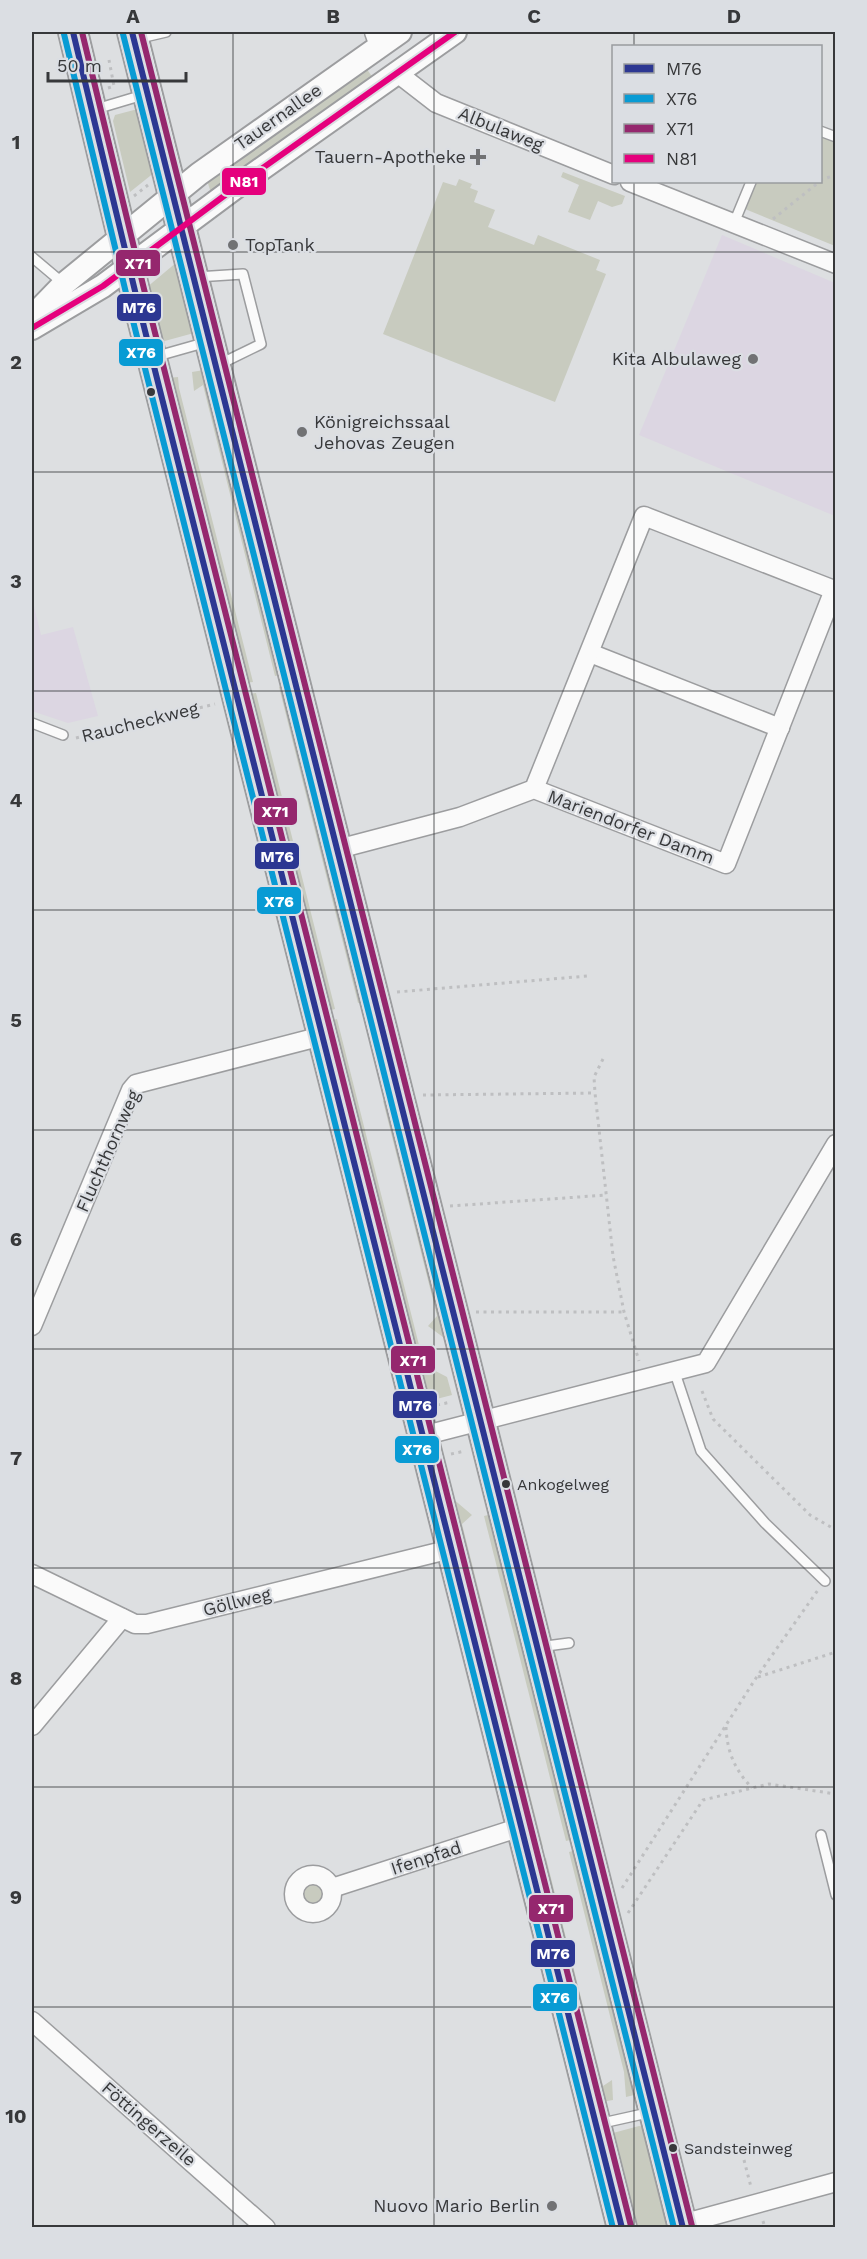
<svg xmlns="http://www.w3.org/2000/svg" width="867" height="2259" viewBox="0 0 867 2259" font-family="'Work Sans',sans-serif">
  <rect width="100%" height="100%" fill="#dddfe1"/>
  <g fill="#dcd6e2">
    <polygon points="722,235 835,283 835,516 639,435"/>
    <polygon points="32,598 41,635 73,627 98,716 68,723 32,711"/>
  </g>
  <g fill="#c8cbbf">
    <polygon points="364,65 373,78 211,193 206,177"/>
    <polygon points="134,110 138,110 155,172 130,192 113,121 115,115"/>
    <polygon points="821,136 835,142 835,246 745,209 756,182 820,182"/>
    <polygon points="563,172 625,196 622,204 612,207 598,201 590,220 568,212 579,185 561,177"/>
    <polygon points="459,179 472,184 470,188 478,191 474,202 495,210 488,227 534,245 538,235 600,260 596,270 606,274 555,402 383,334 443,182 456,186"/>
    <polygon points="177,262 194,333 161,342 146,288"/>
    <polygon points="204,370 281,675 275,676 203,385 194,391 192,372"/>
    <polygon points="178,377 179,388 253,682 245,683 168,378"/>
    <polygon points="284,685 364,1002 358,1003 279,687"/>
    <polygon points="256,693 335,1009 327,1011 248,694"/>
    <polygon points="337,1019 424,1365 447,1377 452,1395 425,1402 330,1021"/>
    <polygon points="388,1100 447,1340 428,1326 437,1316 383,1101"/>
    <polygon points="452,1498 472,1515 462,1524 543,1847 537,1848"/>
    <polygon points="492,1514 574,1839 566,1841 484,1516"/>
    <polygon points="576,1850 638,2094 626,2097 624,2072 569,1852"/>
    <polygon points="546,1858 603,2086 612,2080 613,2100 601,2102 540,1859"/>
    <circle cx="313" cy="1895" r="11"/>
    <polygon points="639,2126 645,2127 672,2227 633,2227 613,2133"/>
  </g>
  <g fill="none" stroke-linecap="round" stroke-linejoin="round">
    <defs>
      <g id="service">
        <polyline points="136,39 166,32"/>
        <polyline points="96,109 143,95"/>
        <polyline points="820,131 836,137"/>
        <polyline points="734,223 751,182"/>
        <polyline points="32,257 64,284"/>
        <polyline points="197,277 243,274 261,344 218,365"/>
        <polyline points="154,357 207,342"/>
        <polyline points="32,723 63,735"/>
        <polyline points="675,1373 701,1451 765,1523 825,1581"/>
        <polyline points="539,1647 569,1643"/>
        <polyline points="821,1835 836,1895"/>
        <polyline points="598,2124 652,2112"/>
      </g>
      <g id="minor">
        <polyline points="374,32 379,46"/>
        <polyline points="396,72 436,103 614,175"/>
        <polyline points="630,182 836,264"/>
        <polyline points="590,653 780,728"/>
        <polyline points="338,849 460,817 534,789 726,864 834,590 644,516 534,789"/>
        <polyline points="32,1326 131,1090 136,1084 322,1036"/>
        <polyline points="422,1436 706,1363 836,1144"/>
        <polyline points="32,1574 135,1624 147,1624 451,1549"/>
        <polyline points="32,1726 122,1618"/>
        <circle cx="313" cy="1894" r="19"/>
        <polyline points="332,1888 521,1827"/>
        <polyline points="32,2021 266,2228"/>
        <polyline points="682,2224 836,2182"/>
      </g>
      <g id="tertiary">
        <polyline points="32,317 64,284 199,174 400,32"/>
        <polyline points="32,328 103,286 240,184 455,32"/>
      </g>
      <g id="primary">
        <polyline points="73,32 135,291 622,2228"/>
        <polyline points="132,32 683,2228"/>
      </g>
    </defs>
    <use href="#service" stroke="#9c9d9f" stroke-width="12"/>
    <use href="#minor" stroke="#9c9d9f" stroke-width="21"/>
    <use href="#tertiary" stroke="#9c9d9f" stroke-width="26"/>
    <use href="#primary" stroke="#9c9d9f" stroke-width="32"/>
    <g stroke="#bebfc1" stroke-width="3" stroke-dasharray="3 4.5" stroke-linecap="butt">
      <polyline points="108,88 114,86 109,60"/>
      <polyline points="820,180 836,175"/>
      <polyline points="134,196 148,185"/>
      <polyline points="773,219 819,182"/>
      <polyline points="76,738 215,704"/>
      <polyline points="397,992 588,976"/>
      <polyline points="603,1059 594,1077 595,1093 613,1256 624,1312 639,1361"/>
      <polyline points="423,1095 595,1093"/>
      <polyline points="450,1206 607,1195"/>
      <polyline points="476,1312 624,1312"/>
      <polyline points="702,1391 713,1419 810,1515 836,1530"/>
      <polyline points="437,1405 451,1402"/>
      <polyline points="451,1454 465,1451"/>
      <polyline points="758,1677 836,1652"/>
      <path d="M726,1727C727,1752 735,1770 752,1788"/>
      <polyline points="622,1888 756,1678 818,1590"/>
      <polyline points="628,1913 703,1800 769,1784 836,1794"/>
      <polyline points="744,2160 751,2187"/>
      <polyline points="763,2221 765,2228"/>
    </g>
    <use href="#service" stroke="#fafafa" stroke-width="9"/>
    <use href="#minor" stroke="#fafafa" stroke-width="18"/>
    <use href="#tertiary" stroke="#fafafa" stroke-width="22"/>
    <use href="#primary" stroke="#fafafa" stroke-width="28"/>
    <defs>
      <g id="bus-1">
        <polyline points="73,32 135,291 622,2228"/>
        <polyline points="132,32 683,2228"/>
      </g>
      <g id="bus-2">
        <polyline points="64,34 126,293 613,2228"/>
        <polyline points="123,34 674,2228"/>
      </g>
      <g id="bus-3">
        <polyline points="82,32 144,289 631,2226"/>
        <polyline points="141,32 692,2226"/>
      </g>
      <polyline id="bus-4" points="32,328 103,286 240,184 455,32"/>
    </defs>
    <use href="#bus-1" stroke="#dbdee3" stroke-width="10"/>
    <use href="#bus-2" stroke="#dbdee3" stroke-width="10"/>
    <use href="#bus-3" stroke="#dbdee3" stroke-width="10"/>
    <use href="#bus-4" stroke="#dbdee3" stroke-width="10"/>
    <use href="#bus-1" stroke="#2c3792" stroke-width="6"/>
    <use href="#bus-2" stroke="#089bd4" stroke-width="6"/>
    <use href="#bus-3" stroke="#95276e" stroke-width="6"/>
    <use href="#bus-4" stroke="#e5007d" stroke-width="6"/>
  </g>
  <path fill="none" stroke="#37383a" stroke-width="1.5" stroke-opacity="0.55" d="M233,32V2228M434,32V2228M634,32V46M634,182V2228M32,252H836M32,472H836M32,691H836M32,910H836M32,1130H836M32,1349H836M32,1568H836M32,1787H836M32,2007H836"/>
  <g fill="#717274" stroke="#dbdee3" stroke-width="2">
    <path d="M475 148h6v6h6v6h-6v6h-6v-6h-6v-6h6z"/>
    <circle cx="233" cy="245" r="6"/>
    <circle cx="753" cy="359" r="6"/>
    <circle cx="302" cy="432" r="6"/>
    <circle cx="552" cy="2206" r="6"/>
  </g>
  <g fill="#37383a" stroke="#dbdee3" stroke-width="2">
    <circle cx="151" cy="392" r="5"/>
    <circle cx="506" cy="1484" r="5"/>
    <circle cx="673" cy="2148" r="5"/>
  </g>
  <g text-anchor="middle" stroke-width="4.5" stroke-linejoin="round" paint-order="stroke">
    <g font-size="16" fill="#37383a" stroke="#dbdee3" text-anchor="start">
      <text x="517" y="1490">Ankogelweg</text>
      <text x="684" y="2154">Sandsteinweg</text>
    </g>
    <g font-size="18" fill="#37383a" stroke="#dbdee3">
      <text transform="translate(278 117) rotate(-35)" y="6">Tauernallee</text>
      <text transform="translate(501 129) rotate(22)" y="6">Albulaweg</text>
      <text transform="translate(140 722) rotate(-14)" y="6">Raucheckweg</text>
      <text transform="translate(631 827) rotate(21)" y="6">Mariendorfer Damm</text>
      <text transform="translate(108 1151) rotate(-66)" y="6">Fluchthornweg</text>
      <text transform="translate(237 1602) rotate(-14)" y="6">Göllweg</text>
      <text transform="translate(426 1858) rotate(-18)" y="6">Ifenpfad</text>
      <text transform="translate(149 2124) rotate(41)" y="6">Föttingerzeile</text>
    </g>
    <g font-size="18" fill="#37383a" stroke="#dbdee3" text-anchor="end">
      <text x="466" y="163">Tauern-Apotheke</text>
      <text x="245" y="251" text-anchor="start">TopTank</text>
      <text x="741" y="365">Kita Albulaweg</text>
      <text x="314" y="428" text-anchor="start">Königreichssaal<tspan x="314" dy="21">Jehovas Zeugen</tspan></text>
      <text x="540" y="2212">Nuovo Mario Berlin</text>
    </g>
  </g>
  <g stroke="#dbdee3" stroke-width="2">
    <rect x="221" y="167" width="46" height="29" rx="6" fill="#e5007d"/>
    <rect x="115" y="249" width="46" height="28" rx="6" fill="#95276e"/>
    <rect x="116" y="293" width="46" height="29" rx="6" fill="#2c3792"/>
    <rect x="118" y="338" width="46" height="29" rx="6" fill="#089bd4"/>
    <rect x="253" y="797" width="45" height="29" rx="6" fill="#95276e"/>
    <rect x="254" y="842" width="46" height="28" rx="6" fill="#2c3792"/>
    <rect x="256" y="886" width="46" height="29" rx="6" fill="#089bd4"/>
    <rect x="390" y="1345" width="46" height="29" rx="6" fill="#95276e"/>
    <rect x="392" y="1390" width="46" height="29" rx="6" fill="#2c3792"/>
    <rect x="394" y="1435" width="46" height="29" rx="6" fill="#089bd4"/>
    <rect x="528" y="1894" width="46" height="29" rx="6" fill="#95276e"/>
    <rect x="530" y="1939" width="46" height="29" rx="6" fill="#2c3792"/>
    <rect x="532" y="1983" width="46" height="29" rx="6" fill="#089bd4"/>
  </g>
  <g font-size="16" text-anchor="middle" font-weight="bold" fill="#fff">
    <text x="244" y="187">N81</text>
    <text x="138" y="269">X71</text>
    <text x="139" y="313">M76</text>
    <text x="141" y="358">X76</text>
    <text x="275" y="817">X71</text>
    <text x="277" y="862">M76</text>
    <text x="279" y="907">X76</text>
    <text x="413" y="1366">X71</text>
    <text x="415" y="1411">M76</text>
    <text x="417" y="1455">X76</text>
    <text x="551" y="1914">X71</text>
    <text x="553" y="1959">M76</text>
    <text x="555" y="2003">X76</text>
  </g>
  <rect width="867" height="2259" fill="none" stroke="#dbdee3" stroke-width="66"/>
  <rect x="612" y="45" width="210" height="138" fill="#dbdee3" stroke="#999c9f" stroke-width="1.5"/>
  <rect x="624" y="64" width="30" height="9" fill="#2c3792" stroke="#999c9f" stroke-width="1.5"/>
  <text x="666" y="75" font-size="18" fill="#37383a">M76</text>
  <rect x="624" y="94" width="30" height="9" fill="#089bd4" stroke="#999c9f" stroke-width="1.5"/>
  <text x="666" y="105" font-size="18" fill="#37383a">X76</text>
  <rect x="624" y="124" width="30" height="9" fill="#95276e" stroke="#999c9f" stroke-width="1.5"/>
  <text x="666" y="135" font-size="18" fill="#37383a">X71</text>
  <rect x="624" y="154" width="30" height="9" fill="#e5007d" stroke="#999c9f" stroke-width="1.5"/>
  <text x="666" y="165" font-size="18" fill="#37383a">N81</text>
  <path d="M48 72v9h138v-9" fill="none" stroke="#37383a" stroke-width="3"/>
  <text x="57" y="72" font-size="18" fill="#37383a" stroke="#dbdee3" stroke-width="4.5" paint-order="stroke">50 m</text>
  <rect x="33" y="33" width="801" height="2193" fill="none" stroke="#37383a" stroke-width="2"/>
  <g font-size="20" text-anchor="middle" font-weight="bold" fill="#37383a">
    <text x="133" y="23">A</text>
    <text x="333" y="23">B</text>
    <text x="534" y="23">C</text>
    <text x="734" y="23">D</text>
    <text x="16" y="149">1</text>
    <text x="16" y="369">2</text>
    <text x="16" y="588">3</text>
    <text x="16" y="807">4</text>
    <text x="16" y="1027">5</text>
    <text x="16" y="1246">6</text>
    <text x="16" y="1465">7</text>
    <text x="16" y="1685">8</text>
    <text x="16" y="1904">9</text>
    <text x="16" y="2123">10</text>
  </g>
</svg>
